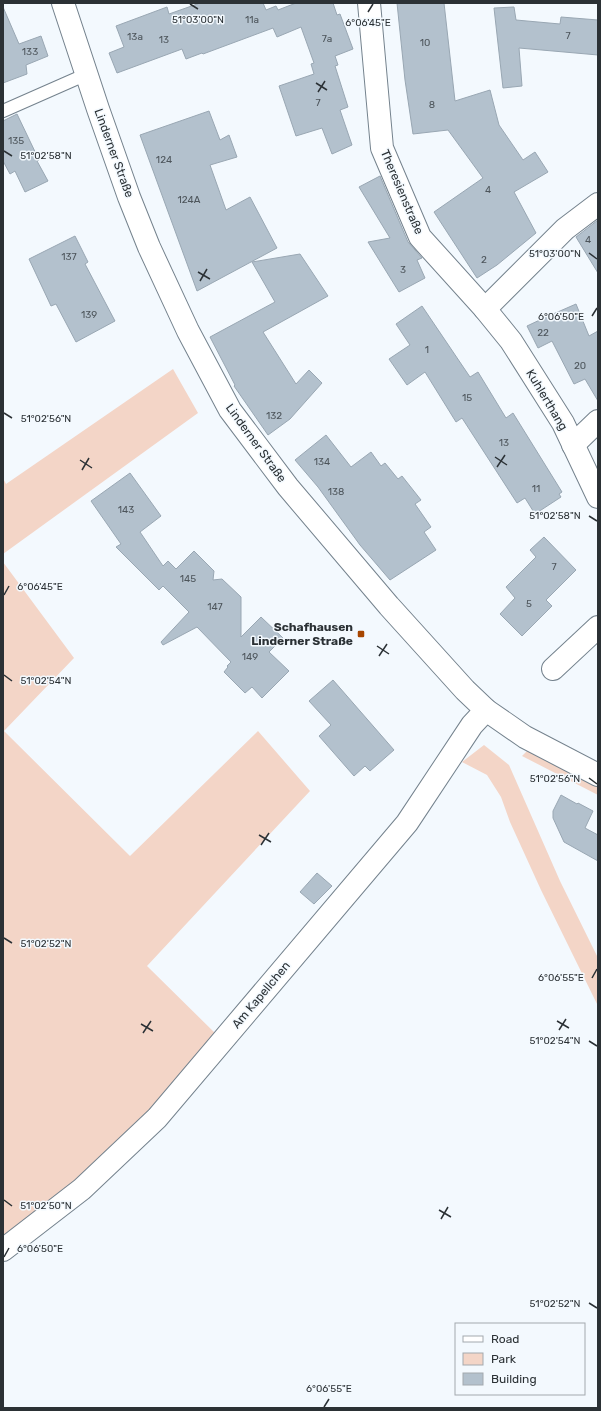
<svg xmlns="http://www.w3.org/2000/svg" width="601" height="1411" viewBox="0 0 601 1411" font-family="Rubik,sans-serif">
  <rect width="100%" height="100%" fill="#f3f9fe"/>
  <g fill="#f3d5c7">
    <polygon points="173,369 198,413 3,554 3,478 6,484"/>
    <polygon points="3,562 74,658 4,731 130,856 258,731 310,791 147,966 217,1035 116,1147 3,1242"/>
    <polygon points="484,745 509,765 560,881 598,958 598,1006 541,890 510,822 501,797 487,775 462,762"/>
    <polygon points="528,750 598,786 598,795 522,756"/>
  </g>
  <g fill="#b3c1cd" stroke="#99a7b3">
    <polygon points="200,3 263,3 266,10 276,6 278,10 296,3 333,3 337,15 340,14 353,49 335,56 338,65 335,66 348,107 340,110 352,145 332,154 322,128 296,136 279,86 314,74 311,64 314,63 301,27 277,37 273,28 203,54 202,53 186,59 182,49 117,73 109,53 124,47 116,26 167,7 169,14"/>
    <polygon points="397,3 444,3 455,101 490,90 499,125 523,160 535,152 548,172 514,192 536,233 497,265 477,278 434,212 483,178 448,130 413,134 405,80"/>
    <polygon points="3,7 19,44 41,36 48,56 26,65 27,74 3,83"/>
    <polygon points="514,7 516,20 560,24 561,17 598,20 598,55 519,48 522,86 503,88 494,8"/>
    <polygon points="209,111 220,140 229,135 237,157 210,165 226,210 250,197 277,248 197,291 140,135"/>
    <polygon points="17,114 39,160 37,161 48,181 25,192 15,171 10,174 3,161 3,121"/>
    <polygon points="380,176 408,242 422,258 417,260 425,278 399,292 368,242 390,238 359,187"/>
    <polygon points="598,220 598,273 576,237"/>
    <polygon points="75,236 88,262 85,264 115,321 76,342 56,304 51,306 29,259"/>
    <polygon points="300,254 328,296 263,332 296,384 309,370 322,383 290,419 268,435 234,386 235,385 210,337 275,302 252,262"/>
    <polygon points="576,304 589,336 598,331 598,401 585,379 574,384 552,341 538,348 527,326 544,318"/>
    <polygon points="422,306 470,377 478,372 506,418 513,413 562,492 559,494 561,497 535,514 525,498 517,503 462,418 456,422 425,372 407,385 389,359 410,345 396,324"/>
    <polygon points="326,435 351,467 371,452 381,466 385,463 398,479 402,476 421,500 415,504 431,527 424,532 436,550 390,580 360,545 318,487 295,460"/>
    <polygon points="130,473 161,516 140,532 163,566 168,561 176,569 194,551 214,571 213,580 222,579 241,597 241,637 261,617 283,638 269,652 289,671 262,698 252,687 245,693 224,672 228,667 227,666 231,662 197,627 163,645 161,642 189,612 163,586 159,590 116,547 121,544 91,501"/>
    <polygon points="544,537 576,570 546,600 552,606 522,636 500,614 515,598 506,587 536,557 530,550"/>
    <polygon points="333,680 394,750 370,771 365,766 354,776 319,736 331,725 309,701"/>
    <polygon points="561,795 577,804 578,803 593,811 585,828 598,835 598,861 564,842 553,818 553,811"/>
    <polygon points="317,873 332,886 314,904 300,892"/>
  </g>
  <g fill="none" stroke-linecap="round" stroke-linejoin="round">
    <defs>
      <polyline id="service" points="3,111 87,74"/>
      <g id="minor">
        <polyline points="369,3 382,148 420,237 485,309 511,341 563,423 598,497"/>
        <polyline points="485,309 565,229 598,204"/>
        <polyline points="573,445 598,421"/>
        <polyline points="553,669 598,627"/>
        <polyline points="3,1250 82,1189 157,1118 407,823 472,725 486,710"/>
      </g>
      <polyline id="secondary" points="63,3 98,109 129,197 149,247 188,331 230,410 288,487 389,606 465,690 486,710 525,737 598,775"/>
    </defs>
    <use href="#service" stroke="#74828d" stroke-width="14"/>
    <use href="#minor" stroke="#74828d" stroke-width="24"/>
    <use href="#secondary" stroke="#74828d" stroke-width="24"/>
    <use href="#service" stroke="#fff" stroke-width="12"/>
    <use href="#minor" stroke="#fff" stroke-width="22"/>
    <use href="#secondary" stroke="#fff" stroke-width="22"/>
  </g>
  <path fill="none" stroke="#2b3135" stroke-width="1.5" d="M190,4L198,9M368,12L373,4M316,83L327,90M318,92L325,81M4,151L12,156M589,253L597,259M198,272L210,279M200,281L207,269M592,316L597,308M4,413L12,418M495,457L507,465M80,460L92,468M497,467L505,455M82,470L89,458M589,516L597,521M4,595L9,586M377,646L389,654M379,656L387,644M4,675L12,681M589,778L597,784M259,835L271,842M261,845L269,833M4,938L12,943M592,978L597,969M557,1021L569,1028M141,1024L153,1031M559,1030L566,1019M143,1033L151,1021M589,1041L597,1046M4,1200L12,1206M439,1210L451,1217M441,1219L448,1207M4,1257L9,1248M589,1303L597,1308M324,1407L329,1399"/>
  <rect fill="#a74601" stroke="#f3f9fe" stroke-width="1.5" x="357" y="630" width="8" height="8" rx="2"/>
  <g text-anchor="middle" stroke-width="3" stroke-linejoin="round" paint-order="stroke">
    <g font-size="10" fill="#4d555b">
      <text x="252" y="23">11a</text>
      <text x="568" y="39">7</text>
      <text x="135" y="40">13a</text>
      <text x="327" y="42">7a</text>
      <text x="164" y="43">13</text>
      <text x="425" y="46">10</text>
      <text x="30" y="55">133</text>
      <text x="318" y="106">7</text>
      <text x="432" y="108">8</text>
      <text x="16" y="144">135</text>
      <text x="164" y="163">124</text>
      <text x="488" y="193">4</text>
      <text x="189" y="203">124A</text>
      <text x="588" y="243">4</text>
      <text x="69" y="260">137</text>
      <text x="484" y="263">2</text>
      <text x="403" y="273">3</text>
      <text x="89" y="318">139</text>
      <text x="543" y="336">22</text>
      <text x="427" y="353">1</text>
      <text x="580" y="369">20</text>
      <text x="467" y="401">15</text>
      <text x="274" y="419">132</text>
      <text x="504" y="446">13</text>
      <text x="322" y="465">134</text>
      <text x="536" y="492">11</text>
      <text x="336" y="495">138</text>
      <text x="126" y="513">143</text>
      <text x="554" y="570">7</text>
      <text x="188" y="582">145</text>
      <text x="529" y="607">5</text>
      <text x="215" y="610">147</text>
      <text x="250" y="660">149</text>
    </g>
    <g font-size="12" fill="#2b3135" stroke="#f3f9fe">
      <text transform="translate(114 153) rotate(70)" y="4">Linderner Straße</text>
      <text transform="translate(402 192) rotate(67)" y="4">Theresienstraße</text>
      <text transform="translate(547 400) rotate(59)" y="4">Kuhlerthang</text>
      <text transform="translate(256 443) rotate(54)" y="4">Linderner Straße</text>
      <text transform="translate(261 995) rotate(-50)" y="4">Am Kapellchen</text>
    </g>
    <g font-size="12" font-weight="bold" fill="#2b3135" stroke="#f3f9fe" text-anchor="end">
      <text x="353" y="631">Schafhausen<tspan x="353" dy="14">Linderner Straße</tspan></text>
    </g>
  </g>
  <g font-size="10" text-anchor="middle" fill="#2b3135" stroke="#f3f9fe" stroke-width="3" stroke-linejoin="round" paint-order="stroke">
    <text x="198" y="23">51°03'00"N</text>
    <text x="368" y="26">6°06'45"E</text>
    <text x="46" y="159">51°02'58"N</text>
    <text x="555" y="257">51°03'00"N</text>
    <text x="561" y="320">6°06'50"E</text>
    <text x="46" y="422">51°02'56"N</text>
    <text x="555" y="519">51°02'58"N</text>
    <text x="40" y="590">6°06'45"E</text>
    <text x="46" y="684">51°02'54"N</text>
    <text x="555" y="782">51°02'56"N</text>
    <text x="46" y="947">51°02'52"N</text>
    <text x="561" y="981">6°06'55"E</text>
    <text x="555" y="1044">51°02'54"N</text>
    <text x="46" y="1209">51°02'50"N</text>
    <text x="40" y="1252">6°06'50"E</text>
    <text x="555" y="1307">51°02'52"N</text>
    <text x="329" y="1392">6°06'55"E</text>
  </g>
  <rect width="601" height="1411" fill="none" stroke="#2b3135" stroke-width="8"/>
  <rect x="455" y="1323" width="130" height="72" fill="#f3f9fe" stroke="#a3a9ae"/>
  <rect x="463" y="1336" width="20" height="6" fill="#ffffff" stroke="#a3a9ae"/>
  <text x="491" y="1343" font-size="12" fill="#2b3135">Road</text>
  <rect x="463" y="1353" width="20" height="12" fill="#f3d5c7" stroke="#a3a9ae"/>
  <text x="491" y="1363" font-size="12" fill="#2b3135">Park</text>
  <rect x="463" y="1373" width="20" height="12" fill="#b3c1cd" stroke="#a3a9ae"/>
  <text x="491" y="1383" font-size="12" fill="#2b3135">Building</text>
</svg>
